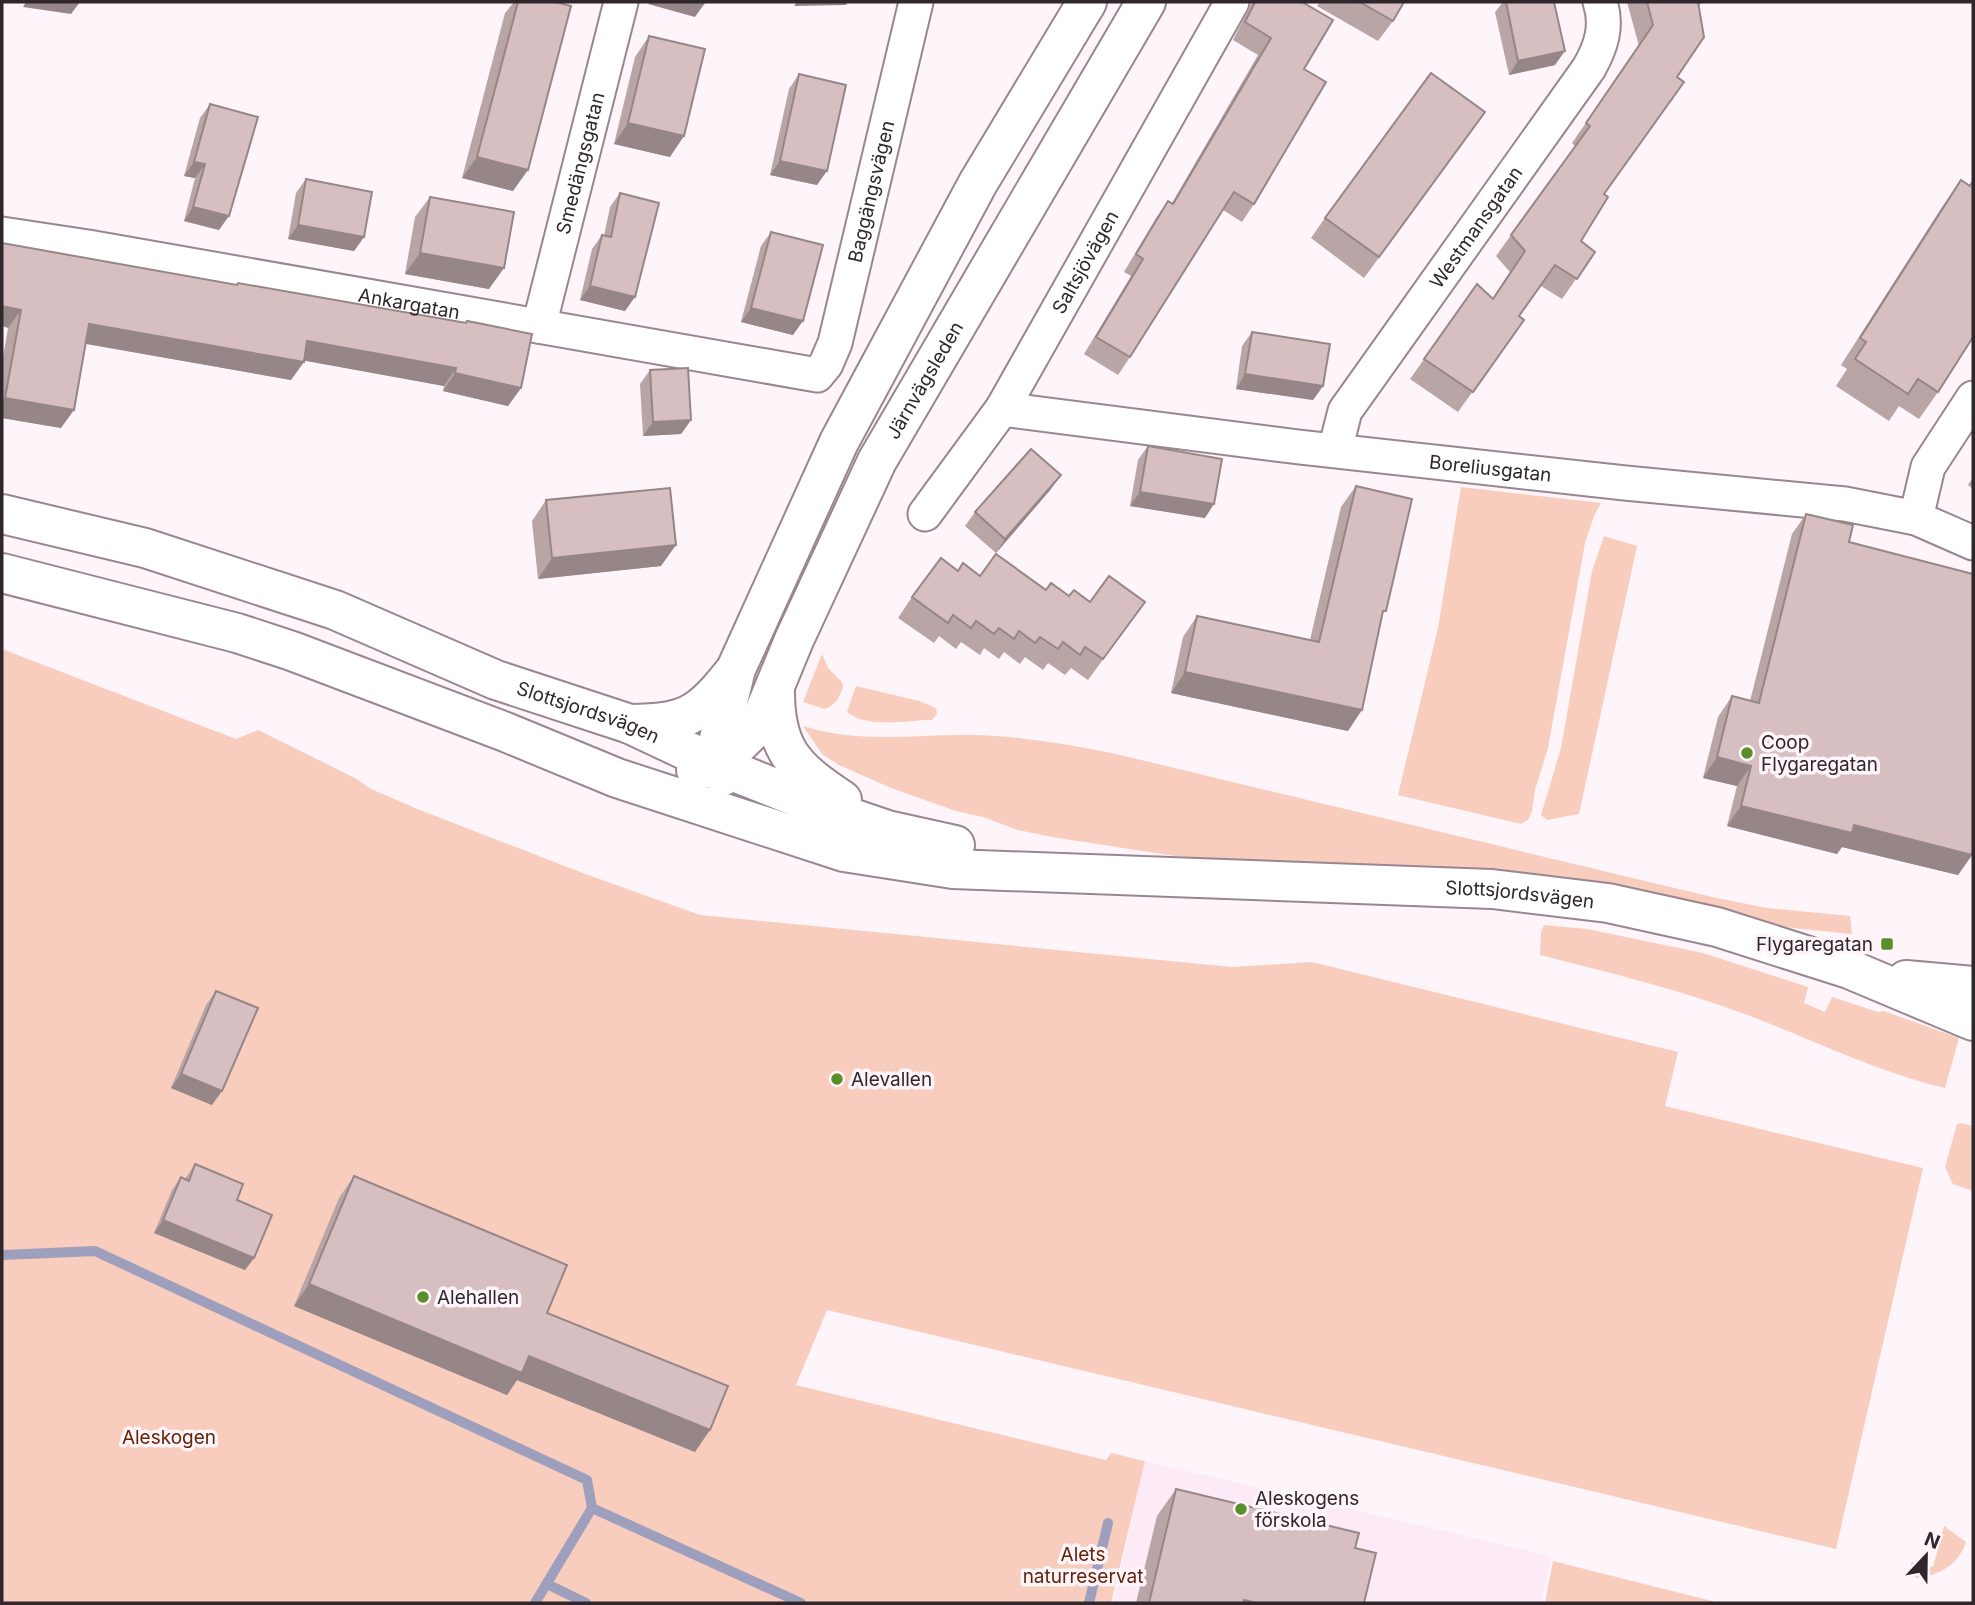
<svg xmlns="http://www.w3.org/2000/svg" width="1975" height="1605" viewBox="0 0 1975 1605" font-family="Inter,sans-serif">
  <rect width="100%" height="100%" fill="#fef5fa"/>
  <polygon fill="#fcebf6" points="1145,1461 1551,1556 1541,1603 1113,1603"/>
  <g fill="#f8cdbd">
    <polygon points="1461,487 1601,503 1594,516 1585,543 1548,748 1535,790 1532,812 1528,820 1521,824 1398,795 1438,628"/>
    <polygon points="1604,536 1637,546 1579,814 1547,820 1541,815 1561,748 1592,571"/>
    <polygon points="2,649 236,739 258,730 355,778 371,789 420,810 580,872 700,915 1232,967 1312,962 1678,1052 1665,1106 1923,1168 1836,1549 827,1310 796,1385 1106,1460 1111,1453 1145,1461 1111,1603 2,1603"/>
    <polygon points="822,654 828,668 842,682 843,688 838,699 830,707 824,709 803,702"/>
    <path d="M856,686L919,701L936,708L937,714L932,720C908,720 867,729 847,712Z"/>
    <path d="M803,726C859,744 915,734 973,735C1020,736 1066,744 1112,753L1712,897L1767,908L1850,916L1852,934L1792,928L1751,918L1259,862L1175,856L1052,837L1018,830L983,817L956,811L891,788L839,765L822,754Z"/>
    <path d="M1544,925L1587,929L1703,953L1808,987L1804,1003L1825,1012L1832,997L1878,1012L1884,1011L1959,1038L1945,1088C1877,1072 1814,1040 1750,1016C1682,990 1610,973 1540,955L1541,932Z"/>
    <polygon points="1961,1123 1973,1126 1973,1191 1953,1184 1945,1167 1957,1124"/>
    <path d="M1944,1526L1966,1542C1959,1564 1939,1576 1916,1578L1911,1570V1562L1933,1567Z"/>
    <polygon points="1553,1561 1720,1603 1545,1603"/>
  </g>
  <g fill="none" stroke-linecap="round" stroke-linejoin="round">
    <g stroke="#9e9fbd" stroke-width="10">
      <polyline points="2,1255 95,1251 587,1480 592,1508"/>
      <polyline points="547,1584 586,1603"/>
      <polyline points="535,1603 592,1508 801,1603"/>
      <polyline points="1089,1603 1108,1523"/>
    </g>
    <defs>
      <g id="street">
        <path id="s1" d="M2,234L88,247L817,375L826,364L835,343L916,2"/>
        <path id="s2" d="M539,326L621,2"/>
        <path id="s3" d="M1002,409L1299,447L1625,483L1845,504L1916,518L1973,543"/>
        <path id="s4" d="M1335,450L1345,411L1589,68C1601,47 1608,26 1600,2"/>
        <path id="s5" d="M925,514L1002,409L1232,2"/>
        <polyline points="1916,518 1928,467 1973,398"/>
      </g>
      <g id="secondary">
        <path id="s6" d="M2,514L145,548L335,610L496,680L630,724L717,765L840,814L887,830L955,845"/>
        <path id="s7" d="M2,573L237,633L292,651L503,731L617,778L844,852L953,869L1492,889L1608,903L1717,927L1849,969L1973,1021"/>
        <path d="M775,687C774,748 792,767 842,800"/>
        <path d="M630,724C686,723 698,717 733,673"/>
        <path id="s8" d="M696,770L717,765L752,731L763,715L794,640L877,461L1146,2"/>
        <polyline points="723,776 717,765 717,747 736,669 839,442 978,183 1087,2"/>
        <polyline points="1906,980 1973,986"/>
      </g>
    </defs>
    <use href="#street" stroke="#988691" stroke-width="37"/>
    <use href="#secondary" stroke="#988691" stroke-width="42"/>
    <use href="#street" stroke="#fff" stroke-width="33"/>
    <use href="#secondary" stroke="#fff" stroke-width="38"/>
  </g>
  <g fill="#b9a4a6">
    <polygon points="514,2 556,2 513,191 462,178 505,13"/>
    <polygon points="1252,2 1302,2 1304,69 1254,204 1242,222 1223,210 1130,357 1118,375 1084,354 1131,276 1124,272 1156,218 1168,201 1172,203 1258,55 1233,40"/>
    <polygon points="1320,2 1404,2 1393,21 1378,41 1317,6"/>
    <polygon points="1503,2 1554,2 1555,65 1509,75 1495,12"/>
    <polygon points="1627,2 1702,2 1699,6 1677,77 1604,194 1581,241 1595,252 1562,299 1541,286 1519,316 1524,320 1458,412 1410,379 1477,284 1492,299 1510,272 1496,256 1575,146 1572,143 1639,46"/>
    <polygon points="649,36 670,157 614,144 635,57"/>
    <polygon points="799,74 817,185 770,175 789,89"/>
    <polygon points="210,104 219,230 184,221 195,178 184,176 200,118"/>
    <polygon points="1485,112 1364,278 1311,238 1325,218"/>
    <polygon points="306,179 364,237 354,251 288,239 296,193"/>
    <polygon points="1961,180 1969,186 1973,180 1938,392 1919,419 1899,406 1889,421 1836,386 1847,369 1841,365 1942,207"/>
    <polygon points="620,193 625,311 580,300 592,249 602,235 604,236 610,207"/>
    <polygon points="430,197 489,289 405,274 415,217"/>
    <polygon points="771,232 793,335 741,322 761,246"/>
    <polygon points="2,243 236,285 238,283 465,323 467,321 521,388 508,406 443,391 444,386 304,360 291,380 86,344 61,428 2,418 2,363 8,328"/>
    <polygon points="1252,332 1323,386 1313,400 1236,389 1242,346"/>
    <polygon points="650,370 691,420 681,434 643,436 640,384"/>
    <polygon points="1148,446 1205,518 1130,506 1138,460"/>
    <polygon points="1973,477 1973,489 1968,485"/>
    <polygon points="1356,486 1382,617 1348,731 1171,693 1183,637 1197,616 1310,640 1341,507"/>
    <polygon points="1051,489 996,553 965,526 975,512"/>
    <polygon points="546,500 661,566 538,579 532,521"/>
    <polygon points="1806,514 1849,542 1972,855 1958,875 1842,847 1837,854 1727,826 1737,786 1703,778 1718,717 1732,696 1750,701 1792,534"/>
    <polygon points="958,571 1046,590 1090,602 1145,602 1088,680 1071,668 1065,675 1048,663 1043,670 1025,657 1020,664 1004,652 999,659 984,648 980,655 961,642 956,649 939,636 934,643 898,618 912,597"/>
    <polygon points="216,991 212,1105 171,1088 206,1005"/>
    <polygon points="195,1164 237,1200 254,1258 245,1270 154,1233 172,1190 181,1177 185,1179"/>
    <polygon points="354,1176 547,1313 695,1452 517,1380 507,1395 294,1306 339,1198"/>
    <polygon points="1176,1489 1355,1548 1364,1603 1136,1603 1157,1516"/>
  </g>
  <g fill="#968687">
    <polygon points="26,2 80,2 71,14 23,7"/>
    <polygon points="650,2 701,2 705,3 695,17 648,4"/>
    <polygon points="797,2 848,2 846,5 794,6"/>
    <polygon points="1565,51 1555,65 1509,75 1518,61"/>
    <polygon points="628,123 684,136 670,157 614,144"/>
    <polygon points="477,157 528,170 513,191 462,178"/>
    <polygon points="780,161 827,171 817,185 770,175"/>
    <polygon points="194,162 205,164 195,178 184,176"/>
    <polygon points="193,207 229,216 219,230 184,221"/>
    <polygon points="298,225 364,237 354,251 288,239"/>
    <polygon points="420,253 504,268 489,289 405,274"/>
    <polygon points="590,286 635,297 625,311 580,300"/>
    <polygon points="2,306 21,310 8,328 2,326"/>
    <polygon points="751,308 803,321 793,335 741,322"/>
    <polygon points="89,324 304,362 291,380 76,342"/>
    <polygon points="307,341 456,368 444,386 295,359"/>
    <polygon points="455,373 521,388 508,406 443,391"/>
    <polygon points="1245,374 1323,386 1313,400 1236,389"/>
    <polygon points="5,398 74,410 61,428 2,418 2,403"/>
    <polygon points="691,420 681,434 643,436 653,422"/>
    <polygon points="1061,475 1051,489 996,553 1005,539"/>
    <polygon points="1140,492 1214,504 1205,518 1130,506"/>
    <polygon points="676,545 661,566 538,579 552,558"/>
    <polygon points="1185,672 1362,710 1348,731 1171,693"/>
    <polygon points="1717,757 1751,766 1737,786 1703,778"/>
    <polygon points="1741,806 1854,825 1972,855 1958,875 1842,847 1837,854 1727,826"/>
    <polygon points="181,1074 222,1091 212,1105 171,1088"/>
    <polygon points="163,1220 254,1258 245,1270 154,1233"/>
    <polygon points="309,1284 529,1356 710,1430 695,1452 517,1380 507,1395 294,1306"/>
  </g>
  <g fill="#d7bfc1" stroke="#968687" stroke-width="2">
    <polygon points="518,2 556,2 571,6 528,170 477,157"/>
    <polygon points="1255,2 1302,2 1333,20 1304,69 1326,82 1254,204 1234,192 1130,357 1096,337 1143,259 1136,254 1168,201 1173,204 1271,38 1245,22"/>
    <polygon points="1360,2 1404,2 1393,21"/>
    <polygon points="1506,2 1554,2 1565,51 1518,61"/>
    <polygon points="1647,2 1698,2 1704,37 1677,77 1684,82 1604,194 1608,197 1581,241 1595,252 1577,279 1555,265 1519,316 1524,320 1473,392 1424,359 1477,284 1493,299 1525,251 1511,235 1590,126 1586,123 1653,25"/>
    <polygon points="649,36 705,49 684,136 628,123"/>
    <polygon points="1431,73 1485,112 1379,257 1325,218"/>
    <polygon points="799,74 846,85 827,171 780,161"/>
    <polygon points="210,104 258,117 229,216 193,207 205,164 194,162"/>
    <polygon points="306,179 372,192 364,237 298,225"/>
    <polygon points="1961,180 1970,186 1973,181 1973,337 1938,392 1918,379 1908,394 1855,359 1866,342 1860,338"/>
    <polygon points="620,193 659,203 635,297 590,286 602,235 611,237"/>
    <polygon points="430,197 514,212 504,268 420,253"/>
    <polygon points="771,232 823,245 803,321 751,308"/>
    <polygon points="2,243 237,285 238,283 466,323 467,321 532,334 521,388 455,373 456,368 307,341 304,362 89,324 74,410 5,398 21,310 2,306"/>
    <polygon points="1252,332 1330,344 1323,386 1245,374"/>
    <polygon points="688,368 691,420 653,422 650,370"/>
    <polygon points="1148,446 1222,459 1214,504 1140,492"/>
    <polygon points="1031,449 1061,475 1005,539 975,512"/>
    <polygon points="1356,486 1412,499 1386,611 1383,611 1362,710 1185,672 1197,616 1319,642"/>
    <polygon points="670,488 676,545 552,558 546,500"/>
    <polygon points="1806,514 1853,525 1849,542 1973,574 1973,850 1972,855 1854,825 1852,833 1741,806 1751,766 1717,757 1732,696 1759,703"/>
    <polygon points="996,554 1046,590 1051,583 1069,596 1074,590 1090,602 1109,576 1145,602 1103,659 1085,647 1080,655 1063,642 1058,649 1040,637 1035,643 1019,631 1014,639 999,628 994,634 976,621 971,628 953,615 948,623 912,597 941,558 958,571 963,563 980,576"/>
    <polygon points="216,991 258,1008 222,1091 181,1074"/>
    <polygon points="195,1164 243,1184 237,1200 272,1215 254,1258 163,1220 181,1177 189,1181"/>
    <polygon points="354,1176 567,1265 547,1313 728,1386 710,1430 529,1356 522,1373 309,1284"/>
    <polygon points="1176,1489 1359,1533 1355,1548 1376,1553 1364,1603 1257,1603 1244,1600 1243,1603 1149,1603"/>
  </g>
  <g fill="#598f28" stroke="#fef5fa" stroke-width="2.5">
    <circle cx="1747" cy="753" r="7"/>
    <rect x="1880" y="937" width="14" height="14" rx="3.5"/>
    <circle cx="837" cy="1079" r="7"/>
    <circle cx="423" cy="1297" r="7"/>
    <circle cx="1241" cy="1509" r="7"/>
  </g>
  <g text-anchor="middle" stroke-width="7" stroke-linejoin="round" paint-order="stroke">
    <g font-size="19" fill="#2f272c" stroke="#fef5fa">
      <text dy="7" stroke="none"><textPath href="#s2" startOffset="168">Smedängsgatan</textPath></text>
      <text dy="7" stroke="none"><textPath href="#s1" startOffset="1020">Baggängsvägen</textPath></text>
      <text dy="7" stroke="none"><textPath href="#s4" startOffset="266">Westmansgatan</textPath></text>
      <text dy="7" stroke="none"><textPath href="#s5" startOffset="299">Saltsjövägen</textPath></text>
      <text dy="7" stroke="none"><textPath href="#s1" startOffset="413">Ankargatan</textPath></text>
      <text dy="7" stroke="none"><textPath href="#s8" startOffset="462">Järnvägsleden</textPath></text>
      <text dy="7" stroke="none"><textPath href="#s3" startOffset="492">Boreliusgatan</textPath></text>
      <text dy="7" stroke="none"><textPath href="#s6" startOffset="620">Slottsjordsvägen</textPath></text>
      <text dy="7" stroke="none"><textPath href="#s7" startOffset="1566">Slottsjordsvägen</textPath></text>
    </g>
    <g font-size="19" fill="#2f272c" stroke="#fef5fa" text-anchor="start">
      <text x="1761" y="749">Coop<tspan x="1761" dy="22">Flygaregatan</tspan></text>
      <text x="1873" y="951" text-anchor="end">Flygaregatan</text>
      <text x="851" y="1086">Alevallen</text>
      <text x="437" y="1304">Alehallen</text>
      <text x="1255" y="1505">Aleskogens<tspan x="1255" dy="22">förskola</tspan></text>
    </g>
    <g font-size="19" fill="#622306" stroke="#fef5fa">
      <text x="169" y="1444">Aleskogen</text>
      <text x="1083" y="1561">Alets<tspan x="1083" dy="22">naturreservat</tspan></text>
    </g>
  </g>
  <rect width="1975" height="1605" fill="none" stroke="#2f272c" stroke-width="7"/>
  <g transform="translate(1926 1556) rotate(22)" stroke="#fef5fa" stroke-width="5" paint-order="stroke">
  <path d="M0-5L12 26L0 18L-12 26Z" fill="#2f272c"/>
  <text y="-10" font-size="19" font-weight="bold" text-anchor="middle" fill="#2f272c">N</text>
  </g>
</svg>
